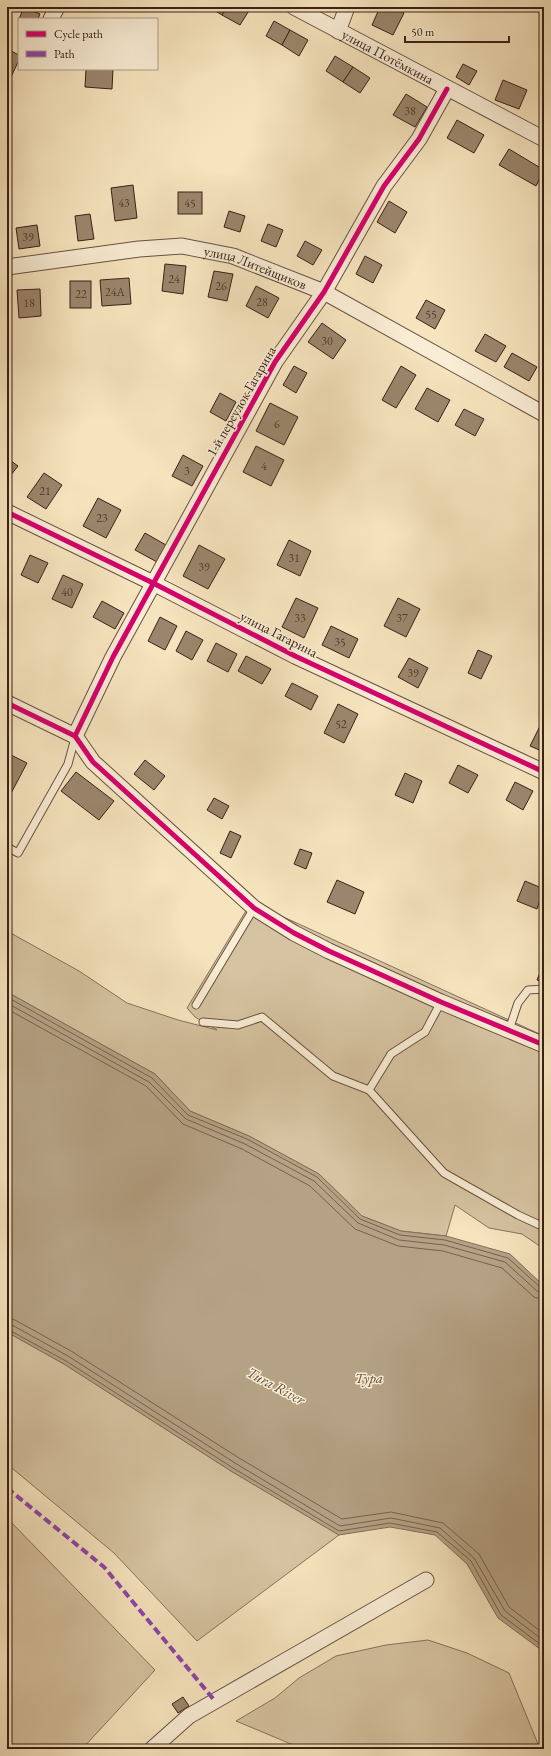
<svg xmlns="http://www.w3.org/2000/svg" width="551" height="1756" viewBox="0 0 551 1756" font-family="'EB Garamond',serif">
  <rect width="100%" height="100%" fill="#f6e4be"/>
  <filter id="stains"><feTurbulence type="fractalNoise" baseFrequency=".005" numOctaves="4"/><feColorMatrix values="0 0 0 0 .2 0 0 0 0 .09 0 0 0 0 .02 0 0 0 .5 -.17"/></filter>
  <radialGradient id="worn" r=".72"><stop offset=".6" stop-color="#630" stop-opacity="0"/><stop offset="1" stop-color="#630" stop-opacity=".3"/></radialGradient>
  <g fill="#d6c3a1" stroke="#87725c">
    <polygon points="247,909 277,914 544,1036 544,1249 522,1234 489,1228 455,1205 446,1236 401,1231 362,1216 319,1174 249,1136 190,1111 155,1074 7,992 7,931 79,971 127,1003 178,1020 217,1030 195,1017 187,1008"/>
    <polygon points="7,1332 64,1364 231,1471 339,1535 197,1641 114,1553 7,1464"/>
    <polygon points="7,1518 155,1670 82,1749 7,1749"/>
    <polygon points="428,1640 467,1653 509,1673 540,1749 303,1749 236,1721 275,1698 299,1678 336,1656 386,1645"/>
  </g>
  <polygon fill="#b5a285" stroke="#836e59" points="7,992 155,1074 190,1111 249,1136 319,1174 362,1216 401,1231 446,1236 510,1254 544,1286 544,1652 498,1618 467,1564 435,1535 390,1527 339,1535 231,1471 64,1364 7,1332"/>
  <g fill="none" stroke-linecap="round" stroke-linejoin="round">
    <g stroke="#76624e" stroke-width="1">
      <polyline points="7,997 152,1078 188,1115 247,1139 317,1177 360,1219 400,1235 445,1240 508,1258 540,1287 544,1288"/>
      <polyline points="7,1003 149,1082 186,1119 245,1144 314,1181 358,1223 399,1240 444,1245 505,1262 537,1291 544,1293"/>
      <polyline points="7,1009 146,1086 183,1124 242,1149 310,1186 355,1229 398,1246 443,1251 502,1268 534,1297 544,1300"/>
      <polyline points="7,1318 15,1320 71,1351 239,1458 342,1519 391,1512 443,1523 479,1554 509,1607 544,1634"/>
      <polyline points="7,1324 12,1325 68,1356 235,1463 340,1526 391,1518 440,1528 474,1558 505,1611 544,1641"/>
      <polyline points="7,1329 66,1361 233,1468 339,1531 390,1523 437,1532 471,1561 501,1615 544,1647"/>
    </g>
  </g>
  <g fill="#9b866d" stroke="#382116">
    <polygon points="24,7 40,14 38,19 19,19"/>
    <polygon points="209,7 227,7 222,15"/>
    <polygon points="227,7 246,7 250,9 240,25 222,15"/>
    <polygon points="380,7 391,7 404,13 393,35 372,25"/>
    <polygon points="274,21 290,30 282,45 266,36"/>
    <polygon points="290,30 308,40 299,56 282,45"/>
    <polygon points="7,49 19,55 19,60 10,79 7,77"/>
    <polygon points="335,56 353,67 343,82 326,71"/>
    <polygon points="463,64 477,71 469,85 456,77"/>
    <polygon points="353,67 370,78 360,93 343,82"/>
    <polygon points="86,69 113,69 112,89 85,87"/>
    <polygon points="503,80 527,90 519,109 495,100"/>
    <polygon points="406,94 427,107 415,127 393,115"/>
    <polygon points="457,120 484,135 474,153 447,138"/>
    <polygon points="509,149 544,170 536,186 499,165"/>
    <polygon points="133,185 137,218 115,221 111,188"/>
    <rect x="178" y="192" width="24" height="22"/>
    <polygon points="389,201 407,212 395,233 377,222"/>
    <polygon points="229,211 245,216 240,232 224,227"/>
    <polygon points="90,214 94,239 78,241 75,216"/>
    <polygon points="268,224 283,230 276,247 261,241"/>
    <polygon points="37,225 40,246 19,249 16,228"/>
    <polygon points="305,241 322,250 313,265 297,256"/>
    <polygon points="365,256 382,265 373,283 356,274"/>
    <polygon points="165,264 186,266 183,294 162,291"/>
    <polygon points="214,271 233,274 227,301 208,297"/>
    <polygon points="129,278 131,304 102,306 100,280"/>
    <rect x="70" y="281" width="21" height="27"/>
    <polygon points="256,286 279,298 268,318 246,306"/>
    <polygon points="40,289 41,316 19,318 17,290"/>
    <polygon points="426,300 445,310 435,329 416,318"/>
    <polygon points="322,323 346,340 333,359 308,342"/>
    <polygon points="485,334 506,346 496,362 475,351"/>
    <polygon points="512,353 537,367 529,381 504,367"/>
    <polygon points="294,366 307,373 296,393 283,385"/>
    <polygon points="401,366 416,375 396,408 382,400"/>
    <polygon points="427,388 450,400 438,422 415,409"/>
    <polygon points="220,393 236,402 226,421 210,412"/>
    <polygon points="270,403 298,417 284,445 256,431"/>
    <polygon points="464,409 484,419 475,436 455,425"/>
    <polygon points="256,446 284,460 271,486 243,472"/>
    <polygon points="183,455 203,466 192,486 172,476"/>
    <polygon points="7,458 18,466 7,480"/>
    <polygon points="44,473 62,485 46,509 27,497"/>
    <polygon points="98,498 121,510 106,538 83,526"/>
    <polygon points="145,533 166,545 157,562 135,550"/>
    <polygon points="289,540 311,551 300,576 277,565"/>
    <polygon points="199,545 225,559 208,589 183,576"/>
    <polygon points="30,555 48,563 38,583 21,575"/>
    <polygon points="63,575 83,584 72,608 52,599"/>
    <polygon points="296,598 318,608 304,638 282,627"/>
    <polygon points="398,598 420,609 406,637 384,626"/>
    <polygon points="102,601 124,613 115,629 93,617"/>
    <polygon points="160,617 177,626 165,650 148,641"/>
    <polygon points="331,626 358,639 349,658 322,645"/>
    <polygon points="186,631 203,640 192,660 176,651"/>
    <polygon points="216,643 237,654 228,672 207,661"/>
    <polygon points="478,650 492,656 481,679 468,673"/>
    <polygon points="246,656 271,669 262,684 238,671"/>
    <polygon points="409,658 428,668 418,688 398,677"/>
    <polygon points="292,683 318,696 311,710 285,696"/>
    <polygon points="338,704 358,714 344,743 324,733"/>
    <polygon points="540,726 544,728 544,752 530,746"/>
    <polygon points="7,753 27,763 7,801"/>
    <polygon points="145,760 165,776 154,790 134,774"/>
    <polygon points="458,765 478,775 468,793 449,783"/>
    <polygon points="76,772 114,801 99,820 61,791"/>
    <polygon points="405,773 422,781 413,803 395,795"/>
    <polygon points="515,782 533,791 523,810 506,800"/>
    <polygon points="214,798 229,806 222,819 207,810"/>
    <polygon points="230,831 241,836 231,858 220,853"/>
    <polygon points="300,849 312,853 306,869 294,864"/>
    <polygon points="337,880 364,892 355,914 327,902"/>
    <polygon points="525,881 544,889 537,909 517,901"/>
    <polygon points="544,963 544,983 537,980"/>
    <polygon points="183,1697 189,1706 178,1713 172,1704"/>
  </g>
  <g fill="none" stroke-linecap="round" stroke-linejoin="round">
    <defs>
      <g id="service">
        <polyline points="7,847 18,853 68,764 75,738"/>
        <polyline points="441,1002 425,1032 391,1054 369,1090 444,1173 518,1215 544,1227"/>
        <polyline points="196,1005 254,908"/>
        <polyline points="203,1022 238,1025 262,1017 333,1076 369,1090"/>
        <polyline points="509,1030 518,1003 528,990 544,989"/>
      </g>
      <g id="minor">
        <path id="s1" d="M294,7L544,139"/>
        <polyline points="51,19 57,7"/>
        <polyline points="338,31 347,7"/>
        <path id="s2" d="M7,267L139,249L182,246L233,256L324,292L544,414"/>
        <polyline points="7,512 153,583 295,656 544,772"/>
        <polyline points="7,703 75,736 93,762 254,908 294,933 329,951 441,1002 544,1045"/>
        <polyline points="75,736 113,657 275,362 324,292 384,186 419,139 447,89"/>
        <polyline points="152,1749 189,1716 426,1580"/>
      </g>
    </defs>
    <use href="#service" stroke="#685240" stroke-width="9"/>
    <use href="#minor" stroke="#685240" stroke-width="17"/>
    <use href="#service" stroke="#f9edd5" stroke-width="7"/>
    <use href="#minor" stroke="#f9edd5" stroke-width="15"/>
    <polyline stroke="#8e44ad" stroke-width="4" stroke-dasharray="8 4" stroke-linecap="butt" points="7,1488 104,1567 215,1701"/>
    <defs>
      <g id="cycleway">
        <polyline points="7,512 153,583 295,656 544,772"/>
        <polyline points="7,703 75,736 93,762 254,908 294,933 329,951 441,1002 544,1045"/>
        <polyline points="75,736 113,657 275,362 324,292 384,186 419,139 447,89"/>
      </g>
    </defs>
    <use href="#cycleway" stroke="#f9edd5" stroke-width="8"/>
    <use href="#cycleway" stroke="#d6006c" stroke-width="5"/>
  </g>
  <g text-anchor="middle" stroke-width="3" stroke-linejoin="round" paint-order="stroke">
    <g font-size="12" fill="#513a2c">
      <text x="410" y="115">38</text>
      <text x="124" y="207">43</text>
      <text x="190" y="207">45</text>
      <text x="28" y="241">39</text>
      <text x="174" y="283">24</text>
      <text x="221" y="290">26</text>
      <text x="115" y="296">24А</text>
      <text x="81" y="298">22</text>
      <text x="262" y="306">28</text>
      <text x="29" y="307">18</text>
      <text x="431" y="318">55</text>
      <text x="327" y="345">30</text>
      <text x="277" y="428">6</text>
      <text x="264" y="470">4</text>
      <text x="187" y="475">3</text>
      <text x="45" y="495">21</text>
      <text x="102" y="522">23</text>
      <text x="294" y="562">31</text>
      <text x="204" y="571">39</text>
      <text x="67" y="596">40</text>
      <text x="300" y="622">33</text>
      <text x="402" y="622">37</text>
      <text x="340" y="646">35</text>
      <text x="413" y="677">39</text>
      <text x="341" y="728">52</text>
    </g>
    <g font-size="14" fill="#382116" stroke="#f9edd5">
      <text dy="5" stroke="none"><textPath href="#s1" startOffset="106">улица Потёмкина</textPath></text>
      <text dy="5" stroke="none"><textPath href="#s2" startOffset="253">улица Литейщиков</textPath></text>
      <text transform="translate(241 401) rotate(-60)" y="5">1-й переулок Гагарина</text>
      <text transform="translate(279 634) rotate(27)" y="5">улица Гагарина</text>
    </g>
    <g font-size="15" font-style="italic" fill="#644e3d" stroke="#f9edd5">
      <text x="369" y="1383">Тура</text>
      <text transform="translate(276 1386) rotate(28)" y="5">Tura River</text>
    </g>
  </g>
  <rect width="551" height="1756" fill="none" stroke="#f6e4be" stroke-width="24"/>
  <rect x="8" y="8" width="535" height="1740" fill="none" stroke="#382116" stroke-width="2"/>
  <rect x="12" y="12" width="527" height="1732" fill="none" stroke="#382116"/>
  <rect x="18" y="18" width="140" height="52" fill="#f9edd5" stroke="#ac9b89"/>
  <rect x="26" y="31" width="20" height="6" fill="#d6006c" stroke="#ac9b89"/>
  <text x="54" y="38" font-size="12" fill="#382116">Cycle path</text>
  <rect x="26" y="51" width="20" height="6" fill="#8e44ad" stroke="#ac9b89"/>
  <text x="54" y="58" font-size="12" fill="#382116">Path</text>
  <path d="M405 36v6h104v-6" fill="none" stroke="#382116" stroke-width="2"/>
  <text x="411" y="36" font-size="12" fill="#382116" stroke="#f9edd5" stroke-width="3" paint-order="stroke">50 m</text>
  <rect width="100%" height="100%" filter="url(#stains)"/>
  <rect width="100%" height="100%" fill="url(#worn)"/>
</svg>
